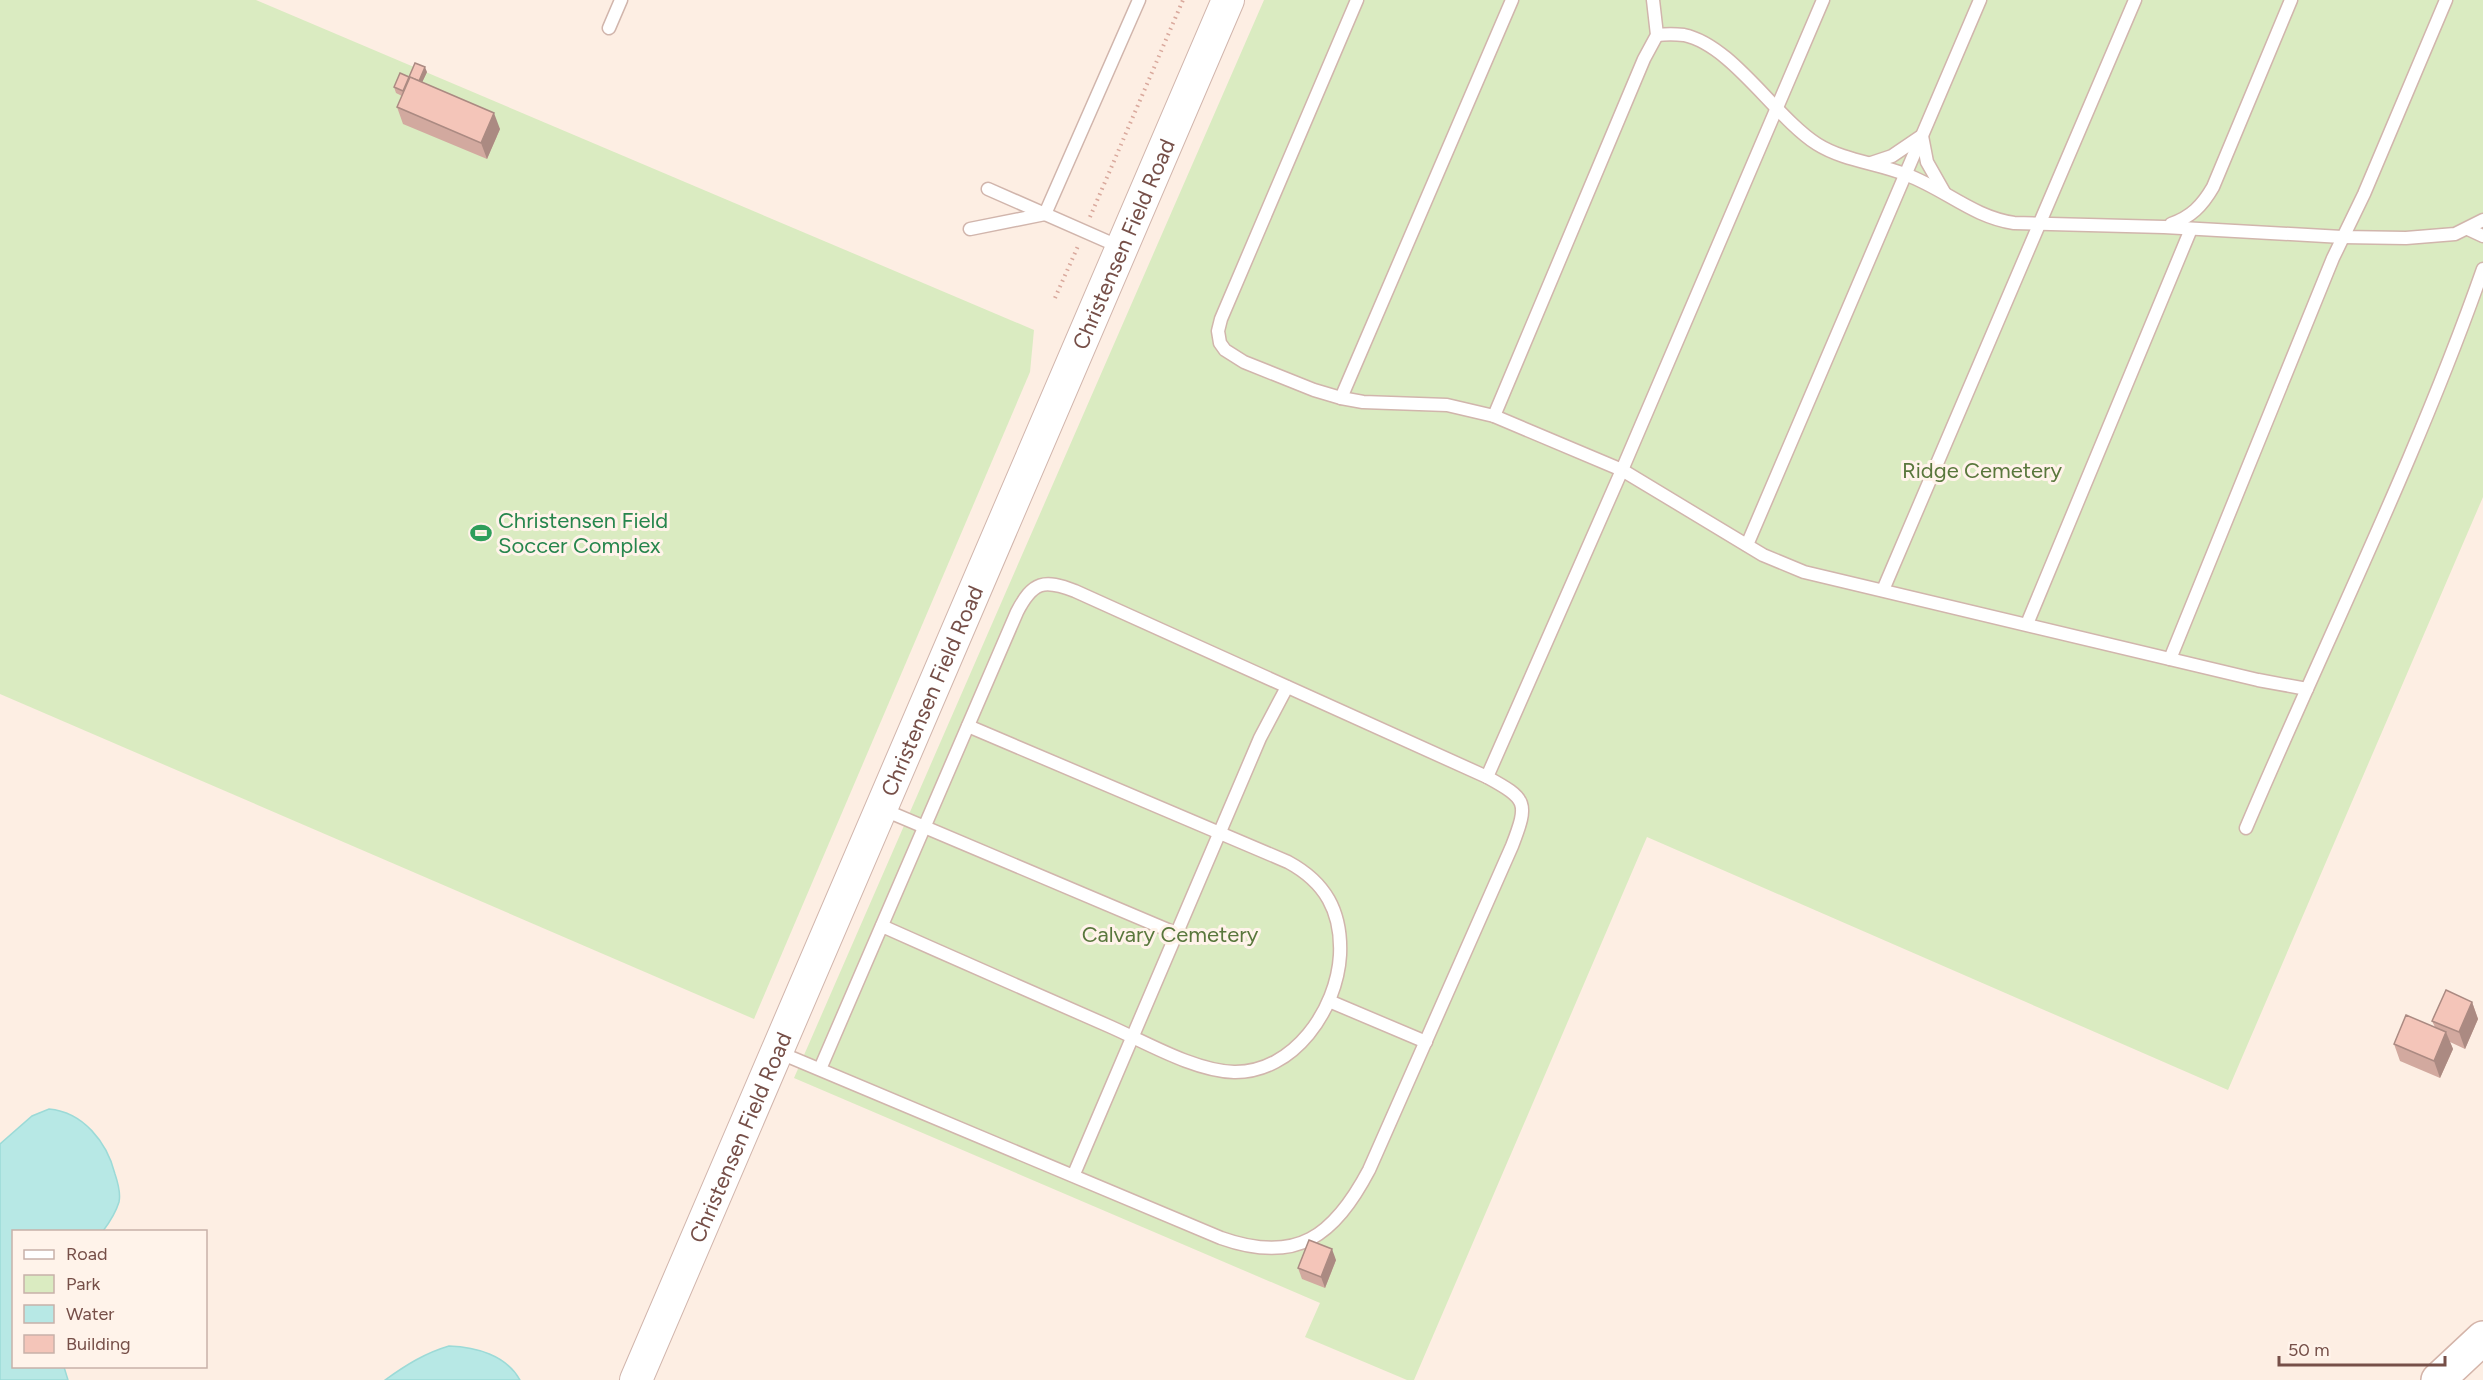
<svg xmlns="http://www.w3.org/2000/svg" width="2483" height="1380" viewBox="0 0 2483 1380" font-family="Figtree,sans-serif">
  <rect width="100%" height="100%" fill="#fdeee3"/>
  <g fill="#daebc1">
    <polygon points="0,0 256,0 1034,330 1030,372 754,1019 0,694"/>
    <polygon points="1264,0 2483,0 2483,497 2228,1090 1647,837 1414,1380 1407,1380 1305,1337 1320,1303 794,1078"/>
  </g>
  <g fill="#b7e8e5" stroke="#9cdad7" stroke-width="1.5">
    <path d="M49,1109C83,1112 107,1142 115,1174C118,1183 121,1193 119,1202C116,1212 109,1223 103,1231L14,1232V1366L64,1367L68,1380H0V1144L32,1116Z"/>
    <path d="M449,1346C476,1347 506,1355 520,1380H385C406,1365 425,1353 449,1346Z"/>
  </g>
  <g fill="none" stroke-linecap="round" stroke-linejoin="round">
    <defs>
      <g id="service">
        <polyline points="1357,0 1221,319 1218,331 1220,343 1225,350 1244,362 1314,390 1341,398 1363,402 1447,405 1494,416 1622,470 1763,555 1804,572 2258,680 2307,689"/>
        <polyline points="609,28 621,0"/>
        <path d="M1657,35C1666,34 1675,34 1684,35C1732,45 1775,117 1817,144C1844,161 1878,163 1907,175C1945,189 1973,217 2014,223L2164,227L2342,237L2406,238L2455,234L2483,220"/>
        <polyline points="1922,136 1927,162 1944,192"/>
        <polyline points="1871,163 1892,156 1920,137"/>
        <polyline points="988,189 1120,247"/>
        <polyline points="1045,214 1139,0"/>
        <path d="M2171,224C2191,217 2202,206 2213,187L2291,0"/>
        <polyline points="970,229 1045,214"/>
        <polyline points="2468,229 2483,236"/>
        <polyline points="1341,398 1512,0"/>
        <polyline points="1494,416 1644,59 1657,35 1653,0"/>
        <polyline points="1747,545 1980,0"/>
        <polyline points="1883,590 2135,0"/>
        <polyline points="2027,624 2191,229"/>
        <polyline points="2170,659 2333,258 2364,194 2446,0"/>
        <polyline points="1487,777 1622,470 1823,0"/>
        <polyline points="882,809 1175,933"/>
        <path d="M2246,828C2325,642 2416,460 2483,269"/>
        <path d="M882,926C958,960 1034,993 1111,1027C1147,1043 1195,1071 1234,1072C1294,1073 1337,1009 1340,955C1342,911 1325,882 1288,862L968,726"/>
        <polyline points="1329,1001 1426,1042"/>
        <path d="M778,1052L1221,1238C1297,1265 1334,1236 1369,1170L1512,846C1529,802 1527,799 1487,777L1075,591C1044,579 1033,581 1017,612L820,1069"/>
        <polyline points="1074,1174 1260,738 1287,687"/>
      </g>
      <g id="tertiary">
        <path id="s1" d="M636,1380L1228,0"/>
      </g>
      <polyline id="secondary" points="2438,1380 2483,1338"/>
    </defs>
    <use href="#service" stroke="#d1b5ac" stroke-width="15"/>
    <use href="#tertiary" stroke="#d1b5ac" stroke-width="34"/>
    <use href="#secondary" stroke="#d4b4a9" stroke-width="36"/>
    <g stroke="#d9a89c" stroke-width="4" stroke-dasharray="1.5 4.5" stroke-linecap="butt">
      <polyline points="1090,217 1183,0"/>
      <polyline points="1055,298 1078,246"/>
    </g>
    <use href="#service" stroke="#fff" stroke-width="12"/>
    <use href="#tertiary" stroke="#fff" stroke-width="32"/>
    <use href="#secondary" stroke="#fff" stroke-width="33"/>
  </g>
  <g fill="#d2a99f">
    <polygon points="427,72 422,82 500,129 487,159 403,124 397,107 402,96 396,93 394,87 409,77"/>
    <polygon points="2472,1002 2478,1019 2465,1049 2450,1042 2453,1049 2440,1078 2400,1061 2394,1044 2435,1027 2432,1021"/>
    <polygon points="1336,1260 1325,1288 1302,1279 1298,1268"/>
  </g>
  <g fill="#ab8a82">
    <polygon points="425,67 427,72 420,87 418,81"/>
    <polygon points="494,113 500,129 487,159 481,143"/>
    <polygon points="2472,1002 2478,1019 2465,1049 2459,1032"/>
    <polygon points="2446,1032 2453,1049 2440,1078 2434,1061"/>
    <polygon points="1332,1249 1336,1260 1325,1288 1321,1277"/>
  </g>
  <g fill="#f4c5b9" stroke="#ab8a82" stroke-width="1.5">
    <polygon points="415,63 425,67 419,81 409,77"/>
    <polygon points="400,73 409,77 403,91 394,87"/>
    <polygon points="410,77 494,113 481,143 397,107"/>
    <polygon points="2446,990 2472,1002 2459,1032 2432,1021"/>
    <polygon points="2406,1015 2446,1032 2434,1061 2394,1044"/>
    <polygon points="1309,1240 1332,1249 1321,1277 1298,1268"/>
  </g>
  <defs>
    <symbol id="stadium-bare" viewBox="-9 -9 18 18"><path d="M0-5a6.5 5 0 1 0 0 10a6.5 5 0 1 0 0-10ZM-3.5-1.8h7v3.6h-7Z" fill="#2e9e5b" stroke="#fff3ea" stroke-width="2.5" paint-order="stroke"/></symbol>
  </defs>
  <g fill-rule="evenodd">
    <use href="#stadium-bare" x="466" y="518" width="30" height="30"/>
  </g>
  <g text-anchor="middle" stroke-width="6" stroke-linejoin="round" paint-order="stroke">
    <g font-size="22" fill="#764f48" stroke="#fff3ea">
      <text dy="8" stroke="none"><textPath href="#s1" startOffset="1236">Christensen Field Road</textPath></text>
      <text dy="8" stroke="none"><textPath href="#s1" startOffset="750">Christensen Field Road</textPath></text>
      <text dy="8" stroke="none"><textPath href="#s1" startOffset="264">Christensen Field Road</textPath></text>
    </g>
    <g font-size="22" fill="#59773c" stroke="#fff3ea">
      <text x="1982" y="478">Ridge Cemetery</text>
      <text x="1170" y="942">Calvary Cemetery</text>
    </g>
    <g font-size="22" fill="#27864d" stroke="#fff3ea" text-anchor="start">
      <text x="498" y="528">Christensen Field<tspan x="498" dy="25">Soccer Complex</tspan></text>
    </g>
  </g>
  <rect x="12" y="1230" width="195" height="138" fill="#fff3ea" stroke="#c8b1a9" stroke-width="1.5"/>
  <rect x="24" y="1250" width="30" height="9" fill="#ffffff" stroke="#c8b1a9" stroke-width="1.5"/>
  <text x="66" y="1260" font-size="18" fill="#764f48">Road</text>
  <rect x="24" y="1275" width="30" height="18" fill="#daebc1" stroke="#c8b1a9" stroke-width="1.5"/>
  <text x="66" y="1290" font-size="18" fill="#764f48">Park</text>
  <rect x="24" y="1305" width="30" height="18" fill="#b7e8e5" stroke="#c8b1a9" stroke-width="1.5"/>
  <text x="66" y="1320" font-size="18" fill="#764f48">Water</text>
  <rect x="24" y="1335" width="30" height="18" fill="#f4c5b9" stroke="#c8b1a9" stroke-width="1.5"/>
  <text x="66" y="1350" font-size="18" fill="#764f48">Building</text>
  <path d="M2279 1356v9h166v-9" fill="none" stroke="#764f48" stroke-width="3"/>
  <text x="2288" y="1356" font-size="18" fill="#764f48" stroke="#fff3ea" stroke-width="4.5" paint-order="stroke">50 m</text>
</svg>
